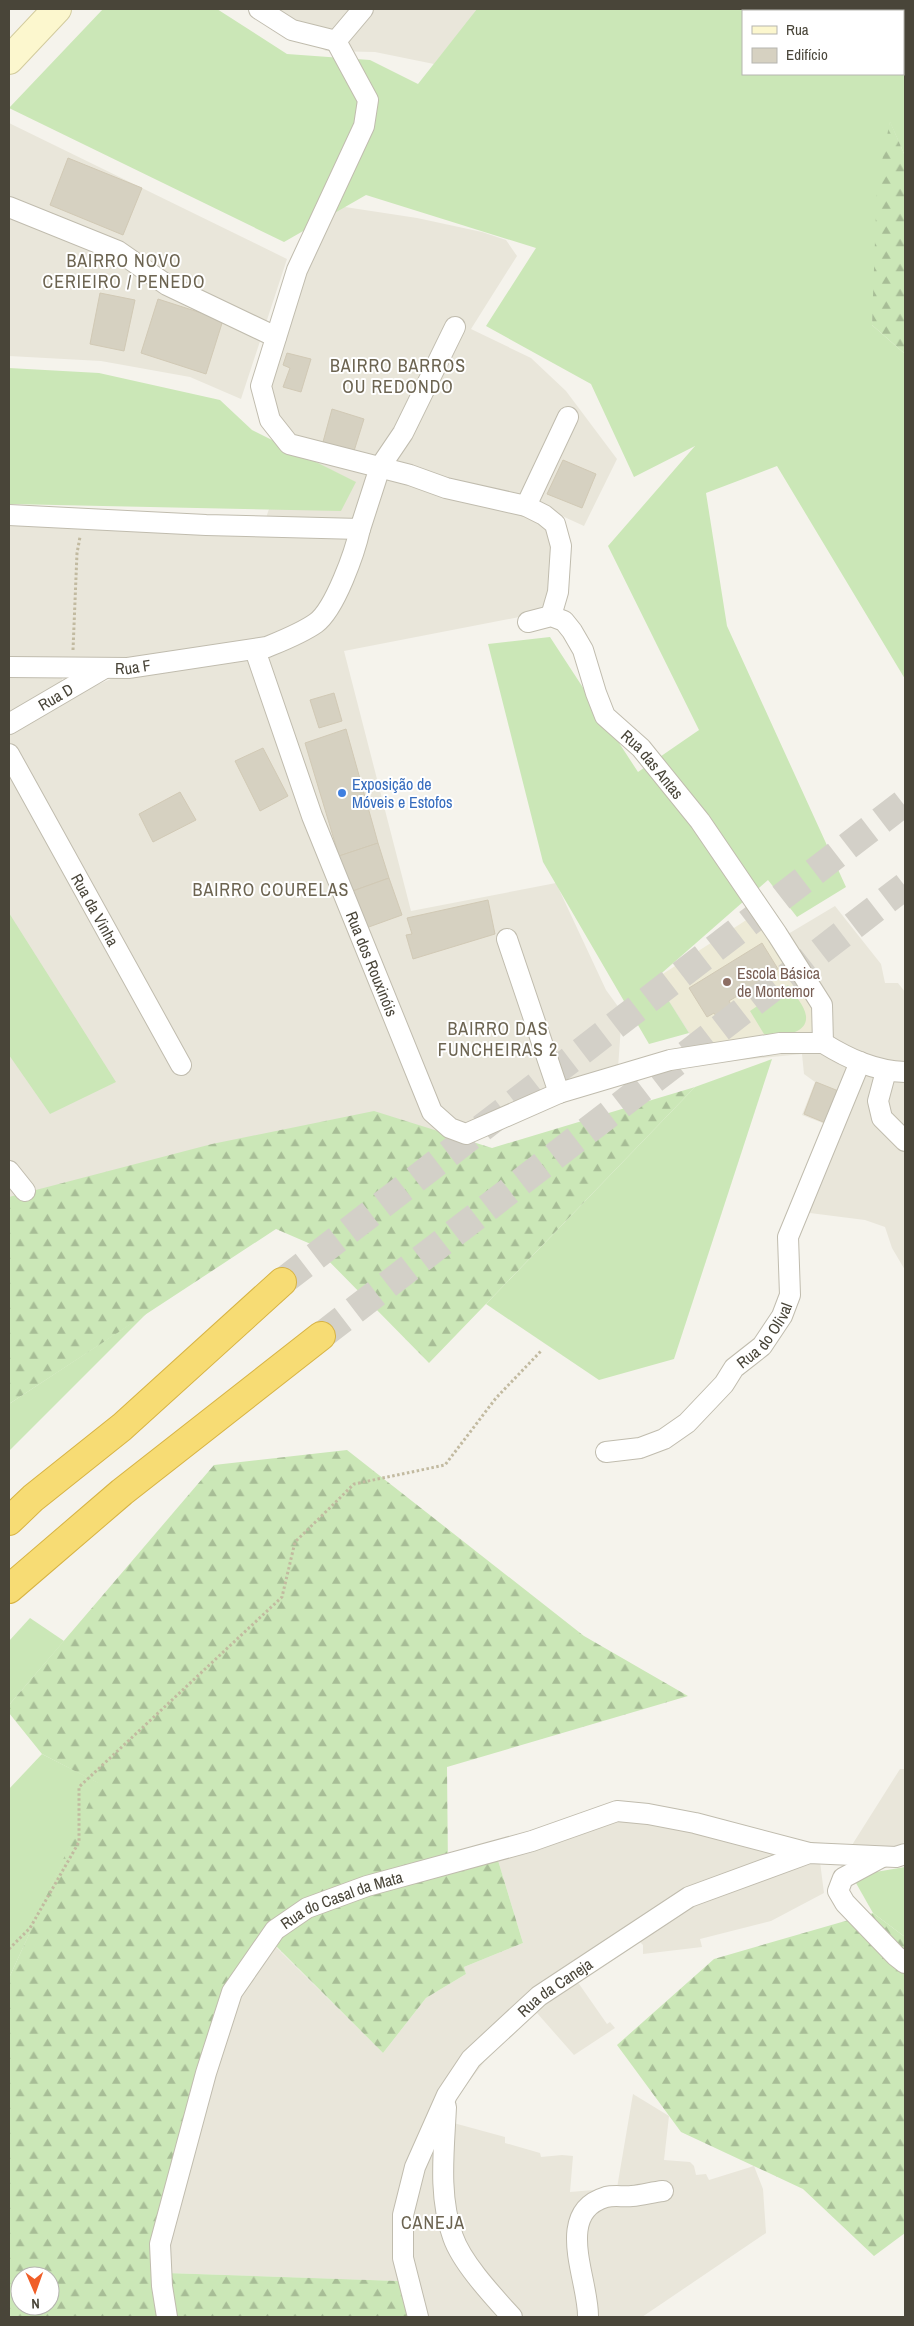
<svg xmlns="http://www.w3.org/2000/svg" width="914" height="2326" viewBox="0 0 914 2326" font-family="'Archivo Narrow',sans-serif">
  <defs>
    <pattern id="forest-firs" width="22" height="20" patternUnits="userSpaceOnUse" patternTransform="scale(1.25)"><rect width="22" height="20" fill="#cbe7b7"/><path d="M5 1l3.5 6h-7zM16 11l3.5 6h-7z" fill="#a7bd96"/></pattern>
  </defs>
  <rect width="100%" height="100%" fill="#f5f3ec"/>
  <g fill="#e9e6da">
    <polygon points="251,9 478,9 434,64 375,52 326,51"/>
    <polygon points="9,123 287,259 241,399 190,377 101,361 9,356"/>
    <polygon points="332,205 417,218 482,232 506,240 517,256 471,329 531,358 566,391 617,459 584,526 538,505 556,545 548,602 530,615 344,651 411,911 556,883 606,990 622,1012 618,1068 449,1137 9,1217 9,675 61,676 69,699 92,687 118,676 9,661 9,510 266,518 292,439 274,417 267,390 291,312"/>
    <polygon points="835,906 881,964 885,983 898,983 905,992 905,1270 892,1248 885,1227 865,1220 802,1212 838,1129 802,1115 815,1082 804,1074 802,1054 701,1064 700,1050 658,985 751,917 773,943"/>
    <polygon points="900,1769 905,1769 905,1842 860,1862 820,1862 824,1893 771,1921 700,1939 702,1947 643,1954 643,1945 638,1940 577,1981 607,2024 610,2022 615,2028 574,2055 537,2013 498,2044 457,2097 450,2122 505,2137 505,2143 540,2153 541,2157 562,2155 573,2156 570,2192 617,2188 633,2094 669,2116 664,2160 690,2162 694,2166 696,2175 706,2174 709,2180 754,2166 763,2189 766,2233 642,2317 410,2317 398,2281 166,2273 165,2246 233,2005 272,1943 383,2053 426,1998 466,1974 464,1967 523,1943 497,1857 621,1818 784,1851 809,1842 852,1845"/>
  </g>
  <polygon fill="#edead6" points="755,916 815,1009 813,1028 809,1033 701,1050 655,979 751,917"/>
  <g fill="#cbe7b7" fill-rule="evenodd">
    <path d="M103,9H217L287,54L370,60L418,84L477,9H905V156L890,122L872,325L905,354V679L777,466L706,493L727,626L846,887L797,917L768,880L655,979L689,1033L649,1044L543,862L488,644L550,637L638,772L699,730L608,546L695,446L634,477L591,384L486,326L536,248L366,195L284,242L9,108ZM743,11H903V74H743Z"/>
    <polygon points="9,368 99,373 220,400 252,430 356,482 341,511 9,504"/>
    <polygon points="9,913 116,1082 50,1114 9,1055"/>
    <path d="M788,985C794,994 805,1006 806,1016C808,1036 776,1037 764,1034L750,1011Z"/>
    <polygon points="772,1059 674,1359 599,1380 486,1304 695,1087"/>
    <polygon points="147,1313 9,1451 9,1404"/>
    <polygon points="30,1618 64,1641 9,1705 9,1641"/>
    <polygon points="42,1754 99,1783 9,1978 9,1789"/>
    <polygon points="905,1867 905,1937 873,1913 852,1876"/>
  </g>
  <g fill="url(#forest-firs)" fill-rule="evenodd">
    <polygon points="890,121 905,156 905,354 872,325 877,185"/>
    <polygon points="695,1087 429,1363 313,1245 276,1229 9,1404 9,1197 212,1144 374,1111 492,1148"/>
    <path d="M347,1450L584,1636L688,1696L447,1767L448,1871L497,1857L523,1943L464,1967L466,1974L426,1998L383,2053L273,1943L233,2005L170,2223L166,2273L398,2281L410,2317H9V1978L98,1783L42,1754L9,1713V1705L214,1465ZM20,2276H50V2306H20Z"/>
    <polygon points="873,1913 905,1937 905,2233 874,2256 803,2189 681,2132 617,2045 714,1959"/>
  </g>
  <g fill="#d6d1c1" stroke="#d1c9b5">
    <polygon points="68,158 142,188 123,235 50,205"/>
    <polygon points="100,293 135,300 124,351 90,344"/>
    <polygon points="158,299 223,320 206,374 141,353"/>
    <polygon points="287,353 311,359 301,392 283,387 290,368 283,365"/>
    <polygon points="332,409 364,419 354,451 323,442"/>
    <polygon points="563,460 596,474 582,508 547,494"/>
    <polygon points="334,693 342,721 319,728 310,700"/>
    <polygon points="346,729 378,843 339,856 305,743"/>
    <polygon points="263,748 288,796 260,811 235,761"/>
    <polygon points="180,792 196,820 153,842 139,814"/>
    <polygon points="378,843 389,878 350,892 339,856"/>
    <polygon points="389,878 402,915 366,928 350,892"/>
    <polygon points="488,900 495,934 413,959 406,935 412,934 407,918"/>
    <polygon points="762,943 778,969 767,975 777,990 762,999 754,986 729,1001 738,1016 722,1026 714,1013 707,1017 689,988"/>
    <polygon points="816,1082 841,1092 828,1124 804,1114"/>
  </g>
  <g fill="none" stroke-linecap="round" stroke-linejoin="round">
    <g stroke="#d3d0c8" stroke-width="28" stroke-dasharray="28 14" stroke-linecap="butt">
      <polyline points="282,1282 905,802"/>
      <polyline points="321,1336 905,886"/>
    </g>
    <defs>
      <g id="minor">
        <polyline points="259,9 292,30 336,41"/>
        <polyline points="363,9 336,41 368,100 364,126 297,270 261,386 270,420 289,444 410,475 446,488 526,506 544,515 555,524 561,546 558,592 551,616"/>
        <polyline points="9,207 118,251 167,285 276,337"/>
        <polyline points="526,506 568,417"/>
        <polyline points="9,515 206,525 360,529 380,467 403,433 455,327"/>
        <path id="s1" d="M528,622L551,616L564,621L572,631L583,650L596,693L605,716L641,748L700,821L777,934L822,1005L823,1043"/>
        <path id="s2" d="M255,650L312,816L432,1112L450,1128L466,1134L559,1093L670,1060L780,1043H823"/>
        <path id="s3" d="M9,667L128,668L267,647C284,640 302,633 316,623C335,609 355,552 360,529"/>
        <path id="s4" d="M9,724L103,669"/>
        <path id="s5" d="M9,754L181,1065"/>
        <polyline points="507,939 559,1093"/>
        <path d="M823,1043C849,1059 875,1071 905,1072"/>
        <polyline points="886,1071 878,1101 882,1118 905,1141"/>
        <polyline points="9,1171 25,1191"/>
        <path id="s6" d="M606,1452L640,1448L664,1439L687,1423L724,1384L734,1368L762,1346L782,1316L790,1295L788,1237L860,1062"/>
        <polyline points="882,1857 843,1878 838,1891 845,1903 896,1956 905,1963"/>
        <path d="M446,2107C444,2150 438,2196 453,2237C462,2263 493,2296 512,2317"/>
        <path id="s7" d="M167,2317L162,2286L160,2244L206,2073L232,1992L275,1930L307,1908L367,1886L532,1841L617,1811L648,1814L695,1823L809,1853"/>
        <path id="s8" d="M418,2317L403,2258V2215L415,2167L447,2095L471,2059L539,1996L689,1897L809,1853L896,1857L905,1854"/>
        <path d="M588,2317C589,2280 553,2213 606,2197C614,2195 624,2197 632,2196C643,2195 653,2192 663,2191"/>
      </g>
      <polyline id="secondary" points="9,60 57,9"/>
      <g id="motorway">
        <polyline points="9,1521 33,1498 122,1427 282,1282"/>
        <polyline points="9,1589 122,1492 321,1336"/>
      </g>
    </defs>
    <use href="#minor" stroke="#c0bcae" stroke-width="22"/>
    <use href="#secondary" stroke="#d2cb9d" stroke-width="30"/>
    <use href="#motorway" stroke="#d7b344" stroke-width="30"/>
    <g stroke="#c2baa0" stroke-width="3" stroke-dasharray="2.5 2.5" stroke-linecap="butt">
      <polyline points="73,650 77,553 80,537"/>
      <polyline points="9,1949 30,1928 79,1842 79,1787 282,1597 295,1542 354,1484 445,1465 496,1398 542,1350"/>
    </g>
    <use href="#minor" stroke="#fff" stroke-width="20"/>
    <use href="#secondary" stroke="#fcf7ce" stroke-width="28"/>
    <use href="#motorway" stroke="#f7dc74" stroke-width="28"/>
  </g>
  <circle fill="#3f7fe0" stroke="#fff" stroke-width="2" cx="342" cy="793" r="5"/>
  <circle fill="#8d6e63" stroke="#fff" stroke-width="2" cx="727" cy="982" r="5"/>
  <g text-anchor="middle" stroke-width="4" stroke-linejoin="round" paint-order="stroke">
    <g font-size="16" fill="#494539" stroke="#fff">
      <text dy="6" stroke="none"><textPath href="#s3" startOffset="124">Rua F</textPath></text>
      <text dy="6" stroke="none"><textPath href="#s4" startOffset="54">Rua D</textPath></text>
      <text dy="6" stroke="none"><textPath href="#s1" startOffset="210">Rua das Antas</textPath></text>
      <text dy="6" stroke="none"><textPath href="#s5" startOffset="178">Rua da Vinha</textPath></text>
      <text dy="6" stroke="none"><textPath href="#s2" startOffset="335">Rua dos Rouxinóis</textPath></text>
      <text dy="6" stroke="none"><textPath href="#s6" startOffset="206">Rua do Olival</textPath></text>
      <text dy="6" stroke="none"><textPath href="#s7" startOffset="485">Rua do Casal da Mata</textPath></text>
      <text dy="6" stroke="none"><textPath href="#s8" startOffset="386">Rua da Caneja</textPath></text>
    </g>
    <g font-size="16" fill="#366cbe" stroke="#fff" text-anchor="start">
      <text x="352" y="790">Exposição de<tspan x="352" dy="18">Móveis e Estofos</tspan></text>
    </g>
    <g font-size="16" fill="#785e54" stroke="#fff" text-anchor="start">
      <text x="737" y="979">Escola Básica<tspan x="737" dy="18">de Montemor</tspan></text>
    </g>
    <g font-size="18" letter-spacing="1" fill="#6c6451" stroke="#fff">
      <text x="124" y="267">BAIRRO NOVO<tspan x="124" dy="21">CERIEIRO / PENEDO</tspan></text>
      <text x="398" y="372">BAIRRO BARROS<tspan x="398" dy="21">OU REDONDO</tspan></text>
      <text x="271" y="896">BAIRRO COURELAS</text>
      <text x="498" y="1035">BAIRRO DAS<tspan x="498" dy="21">FUNCHEIRAS 2</tspan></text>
      <text x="433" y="2229">CANEJA</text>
    </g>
  </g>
  <rect width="914" height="2326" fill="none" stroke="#494539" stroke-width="20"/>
  <rect x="742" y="10" width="162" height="65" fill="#ffffff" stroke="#b6b5b0"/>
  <rect x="752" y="26" width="25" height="8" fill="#fcf7ce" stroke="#b6b5b0"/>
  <text x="786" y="35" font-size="15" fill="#494539">Rua</text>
  <rect x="752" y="48" width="25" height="15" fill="#d6d1c1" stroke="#b6b5b0"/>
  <text x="786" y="60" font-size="15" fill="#494539">Edifício</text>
  <g transform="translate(35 2291) rotate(178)"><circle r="24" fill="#ffffff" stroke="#b6b5b0"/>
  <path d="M0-4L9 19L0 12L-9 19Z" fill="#f05e28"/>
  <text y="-8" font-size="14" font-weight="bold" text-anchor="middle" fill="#494539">N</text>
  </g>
</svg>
